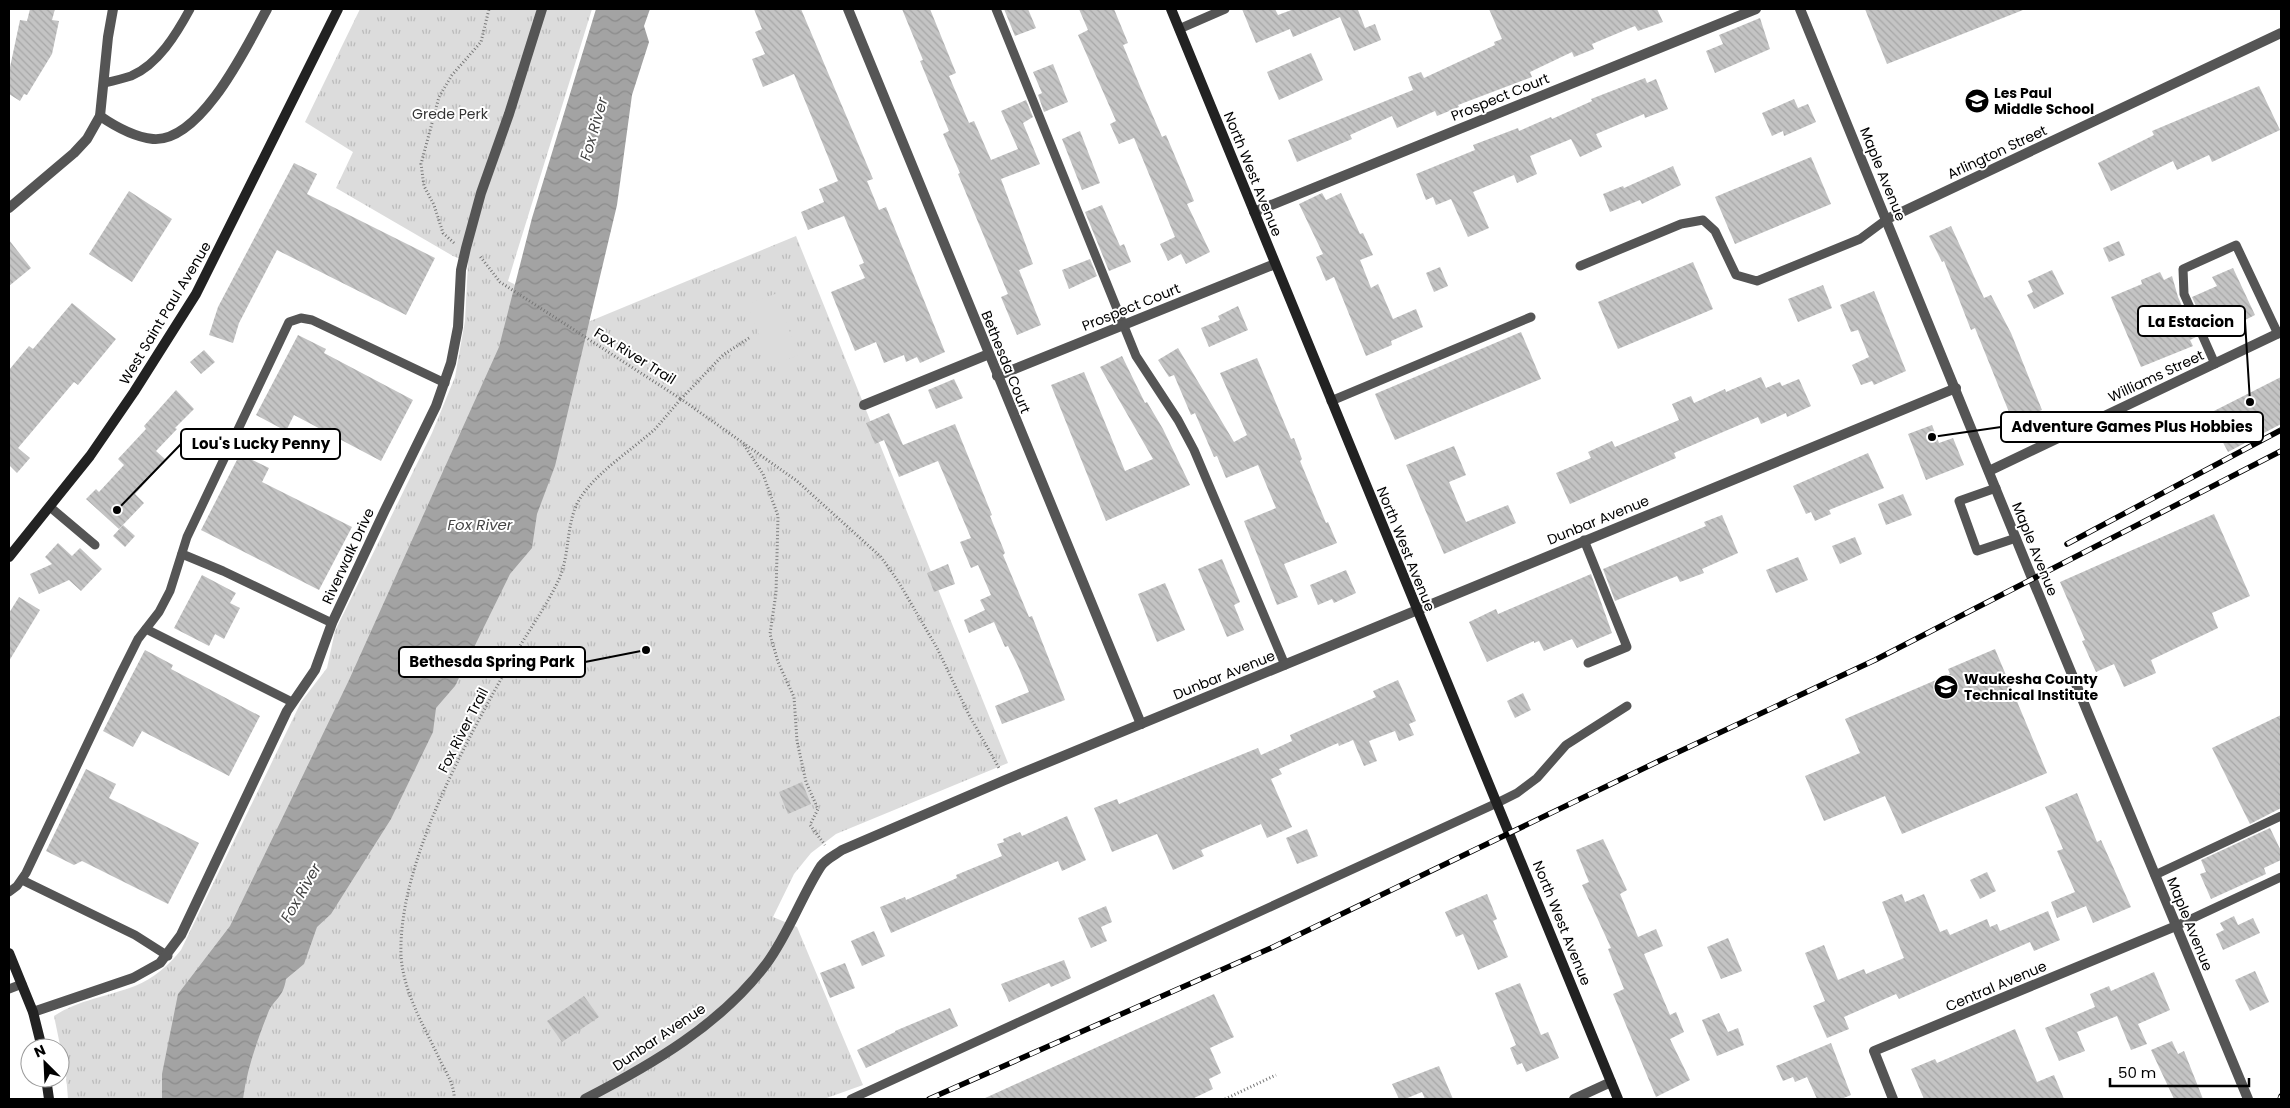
<svg xmlns="http://www.w3.org/2000/svg" width="2290" height="1108" viewBox="0 0 2290 1108" font-family="Poppins,sans-serif">
  <defs>
    <pattern id="grass-tufts" width="24" height="20" patternUnits="userSpaceOnUse" patternTransform="scale(1.25)"><rect width="24" height="20" fill="#dcdcdc"/><path d="M3 7l-1-3M5 7V3M7 7l1-3M15 17l-1-3M17 17v-4M19 17l1-3" fill="none" stroke="#bbb"/></pattern>
    <pattern id="water-waves" width="16" height="10" patternUnits="userSpaceOnUse" patternTransform="scale(1.25)"><rect width="16" height="10" fill="#a3a3a3"/><path d="M0 5q4-4 8 0t8 0" fill="none" stroke="#8b8b8b"/></pattern>
    <pattern id="building-back-hatch" width="6" height="6" patternUnits="userSpaceOnUse" patternTransform="scale(1.25)"><rect width="6" height="6" fill="#c4c4c4"/><path d="M-1 5l2 2M0 0l6 6M5-1l2 2" fill="none" stroke="#a7a7a7"/></pattern>
  </defs>
  <rect width="100%" height="100%" fill="#fff"/>
  <path fill="url(#grass-tufts)" d="M360,9H592L508,281L588,322L796,236L1008,763L836,834L811,853L794,874L773,917L797,927L863,1085L824,1099H68L66,1074L54,1016C78,1000 109,996 135,986C153,979 169,965 181,950L301,702L327,668L335,631L432,433L455,377L465,321L468,262L453,256L336,188L353,152L305,122Z"/>
  <polygon fill="#dcdcdc" points="775,294 799,355 771,366 747,304"/>
  <path fill="url(#water-waves)" d="M596,9H650L644,26L649,42L632,95L617,205L555,466L537,514L532,548L510,574L455,686L436,708L433,732L391,819L331,914L317,927L304,964L286,979C283,999 274,998 268,1013C257,1041 247,1069 243,1099H162V1074L178,994L230,926L349,680L499,347L532,218Z"/>
  <g fill="url(#building-back-hatch)">
    <polygon points="30,9 55,9 52,20 59,21 52,54 27,95 24,94 20,101 9,94 9,72 20,20 27,21"/>
    <polygon points="754,9 801,9 873,179 867,181 879,210 886,207 945,352 920,363 917,357 906,362 904,355 884,363 876,342 855,351 831,292 865,278 859,265 864,263 844,216 808,230 801,212 824,202 819,189 838,181 794,74 763,87 752,59 765,54 755,32 762,29"/>
    <polygon points="902,9 930,9 956,73 949,76 969,123 974,121 991,160 1018,149 1001,111 1026,100 1033,117 1023,123 1040,164 1001,179 1033,264 1019,270 1041,325 1017,335 1001,297 1008,294 958,174 960,173 943,134 949,131 920,61 923,60"/>
    <polygon points="1004,9 1028,9 1036,28 1015,36"/>
    <polygon points="1079,9 1114,9 1128,43 1123,45 1142,91 1162,137 1166,135 1194,201 1187,204 1210,252 1186,264 1181,254 1168,261 1160,244 1175,237 1134,138 1119,144 1110,124 1116,121 1078,35 1088,30"/>
    <polygon points="1242,9 1275,9 1278,15 1294,9 1359,9 1358,10 1365,28 1375,24 1381,40 1354,51 1340,17 1293,37 1290,29 1256,43"/>
    <polygon points="1489,9 1657,9 1663,22 1638,31 1635,26 1592,44 1594,49 1574,57 1572,52 1530,72 1532,77 1458,105 1459,107 1437,116 1435,111 1397,128 1392,116 1350,135 1352,139 1297,162 1288,140 1413,90 1408,77 1421,72 1424,78 1495,45 1494,42 1502,39"/>
    <polygon points="1865,9 2023,9 2023,10 1887,64"/>
    <polygon points="1760,18 1770,49 1715,73 1706,51 1723,44 1719,35"/>
    <polygon points="1311,53 1323,80 1279,100 1267,72"/>
    <polygon points="1053,64 1068,102 1044,112 1038,95 1042,93 1033,72"/>
    <polygon points="1645,78 1647,83 1656,79 1668,109 1645,118 1644,114 1596,134 1602,147 1580,157 1571,139 1530,156 1537,174 1517,183 1514,175 1473,192 1489,228 1468,237 1451,199 1436,205 1433,197 1426,200 1416,174 1475,150 1473,145 1518,128 1519,131 1551,117 1552,119 1592,101 1591,99"/>
    <polygon points="2259,86 2280,130 2212,162 2209,155 2177,170 2173,161 2111,191 2098,163 2154,135 2152,131"/>
    <polygon points="1794,99 1798,108 1808,104 1816,122 1784,136 1783,131 1772,136 1762,113"/>
    <polygon points="1080,131 1100,183 1082,190 1062,139"/>
    <polygon points="1811,157 1831,204 1735,244 1715,197"/>
    <polygon points="294,163 317,174 307,194 435,258 406,315 277,250 239,323 233,343 209,335 218,307"/>
    <polygon points="1673,166 1681,185 1642,204 1640,200 1610,212 1603,194 1623,186 1624,188"/>
    <polygon points="129,191 172,219 132,282 89,254"/>
    <polygon points="1322,193 1326,200 1341,193 1360,234 1363,233 1373,255 1360,260 1371,288 1378,284 1393,319 1416,309 1423,327 1391,341 1392,345 1366,356 1334,277 1326,281 1316,257 1323,254 1299,204"/>
    <polygon points="1102,205 1120,246 1124,244 1131,262 1109,271 1085,212"/>
    <polygon points="1951,226 1984,298 1991,295 2011,333 2042,410 2013,422 1975,328 1971,330 1944,261 1942,262 1929,236"/>
    <polygon points="9,240 31,268 9,286"/>
    <polygon points="2119,241 2125,255 2109,262 2103,248"/>
    <polygon points="1090,259 1097,276 1069,289 1062,270"/>
    <polygon points="1693,262 1713,309 1618,349 1598,302"/>
    <polygon points="1440,267 1448,286 1434,292 1426,273"/>
    <polygon points="2233,268 2255,315 2235,325 2233,321 2208,332 2192,297 2217,286 2212,277"/>
    <polygon points="2052,270 2064,294 2034,309 2027,295 2033,292 2028,281"/>
    <polygon points="2160,272 2164,280 2172,276 2178,297 2196,337 2190,340 2193,346 2141,367 2111,297 2142,284 2141,280"/>
    <polygon points="1823,285 1832,308 1798,322 1788,299"/>
    <polygon points="1874,291 1906,371 1874,385 1872,381 1861,385 1852,365 1869,357 1858,330 1851,332 1840,305"/>
    <polygon points="72,303 116,339 78,385 74,382 18,448 30,458 17,473 9,465 9,370 29,346 33,349"/>
    <polygon points="1238,306 1248,330 1209,347 1201,328 1220,320 1218,316"/>
    <polygon points="1521,332 1541,379 1395,440 1375,394"/>
    <polygon points="298,335 326,349 324,353 413,400 381,461 294,415 286,431 256,415"/>
    <polygon points="1178,348 1234,442 1247,435 1220,373 1257,358 1291,439 1294,438 1302,459 1300,461 1326,523 1328,522 1337,543 1284,564 1298,597 1277,605 1244,521 1276,508 1258,465 1226,478 1217,456 1214,457 1195,413 1191,415 1174,375 1169,377 1158,360"/>
    <polygon points="204,350 215,362 201,374 190,362"/>
    <polygon points="1122,356 1145,403 1147,402 1163,429 1190,485 1106,521 1051,385 1084,372 1125,471 1153,459 1100,367"/>
    <polygon points="1761,377 1766,388 1780,382 1782,386 1799,379 1811,406 1787,417 1786,413 1761,424 1758,417 1674,453 1676,458 1570,504 1556,473 1591,458 1588,452 1612,441 1615,447 1679,420 1672,404 1691,396 1694,403 1725,389 1726,392"/>
    <polygon points="2281,377 2281,424 2228,452 2208,414"/>
    <polygon points="954,379 963,398 936,409 928,390"/>
    <polygon points="176,390 194,409 175,428 177,429 156,451 166,460 135,494 144,503 119,529 86,499 96,489 99,492 124,465 118,459 146,429 144,426"/>
    <polygon points="889,413 903,445 955,424 992,515 990,516 1005,553 1003,555 1029,617 1032,616 1065,700 1002,724 995,706 1029,692 1018,666 1008,646 1005,647 994,622 969,633 964,620 985,610 980,600 991,595 978,565 971,568 960,542 971,538 938,461 899,477 884,440 875,444 866,423"/>
    <polygon points="1932,425 1939,443 1953,438 1964,465 1926,480 1908,434"/>
    <polygon points="1454,446 1466,475 1449,482 1466,522 1508,505 1516,523 1444,554 1406,465"/>
    <polygon points="1868,453 1884,488 1829,510 1831,514 1815,521 1811,512 1806,514 1793,486"/>
    <polygon points="240,454 269,468 262,482 352,527 319,590 201,530"/>
    <polygon points="1903,494 1912,515 1886,525 1878,504"/>
    <polygon points="2214,514 2250,596 2212,613 2218,628 2151,660 2156,673 2124,687 2114,664 2096,672 2082,641 2085,640 2060,582"/>
    <polygon points="1722,515 1738,553 1702,569 1704,573 1680,582 1677,576 1615,601 1603,569 1706,526 1704,522"/>
    <polygon points="123,525 135,536 125,547 113,536"/>
    <polygon points="1855,537 1862,554 1840,564 1832,546"/>
    <polygon points="58,543 72,556 80,548 102,569 81,591 69,580 39,594 30,574 52,564 45,557"/>
    <polygon points="1798,557 1808,580 1776,593 1766,570"/>
    <polygon points="1222,559 1240,602 1234,605 1244,630 1227,637 1198,569"/>
    <polygon points="948,564 955,584 934,592 927,573"/>
    <polygon points="1346,570 1356,593 1334,603 1332,599 1318,605 1310,585"/>
    <polygon points="1591,574 1612,633 1577,648 1572,639 1544,651 1539,641 1534,643 1534,641 1487,662 1469,622 1496,609 1498,614"/>
    <polygon points="202,575 236,593 230,603 240,608 224,639 215,634 209,646 174,628"/>
    <polygon points="1165,583 1185,630 1157,642 1138,594"/>
    <polygon points="19,597 40,610 9,661 9,613"/>
    <polygon points="1995,649 2047,773 1902,834 1885,796 1824,821 1805,776 1860,753 1845,719 1950,674 1948,669"/>
    <polygon points="145,650 173,665 171,669 260,716 229,776 142,731 133,747 103,731"/>
    <polygon points="1398,680 1416,721 1409,724 1414,735 1399,741 1395,731 1369,741 1377,761 1364,766 1353,740 1339,746 1338,743 1279,769 1282,774 1271,779 1292,827 1267,838 1261,824 1201,850 1204,856 1173,870 1157,834 1112,852 1094,808 1117,799 1119,804 1258,748 1261,755 1292,741 1290,735 1376,697 1373,691"/>
    <polygon points="1523,693 1531,710 1515,718 1507,701"/>
    <polygon points="2281,715 2281,808 2250,824 2212,748"/>
    <polygon points="86,769 116,784 109,798 199,843 168,904 82,861 74,865 46,851"/>
    <polygon points="802,782 811,804 788,814 779,792"/>
    <polygon points="2077,793 2097,842 2101,840 2131,907 2093,923 2086,906 2057,918 2051,902 2075,892 2057,851 2063,849 2045,807"/>
    <polygon points="1067,816 1086,860 1062,871 1058,861 891,933 880,907 905,897 906,900 957,878 956,875 1002,856 997,844 1004,842 1003,839 1020,832 1022,836"/>
    <polygon points="2270,828 2281,851 2281,860 2264,868 2266,874 2211,899 2200,874 2206,872 2201,860"/>
    <polygon points="1307,829 1318,856 1297,864 1286,838"/>
    <polygon points="1603,839 1627,890 1620,894 1638,937 1656,929 1663,946 1644,954 1670,1015 1676,1012 1684,1032 1670,1039 1690,1080 1656,1097 1613,994 1624,989 1608,949 1611,948 1582,885 1589,882 1576,850"/>
    <polygon points="1987,872 1996,891 1980,899 1970,880"/>
    <polygon points="1487,894 1497,919 1493,921 1508,957 1478,970 1463,934 1456,937 1445,912"/>
    <polygon points="1902,894 1905,902 1924,894 1940,932 1947,929 1950,935 1987,919 1990,927 1997,924 2000,931 2048,911 2060,940 2034,951 2030,942 1899,999 1896,994 1844,1017 1849,1029 1827,1038 1813,1006 1825,1001 1805,953 1824,945 1838,980 1864,969 1866,974 1904,958 1882,902"/>
    <polygon points="1106,906 1112,922 1101,927 1107,941 1091,948 1078,918"/>
    <polygon points="2234,916 2238,925 2253,918 2260,933 2223,950 2216,934 2224,930 2220,923"/>
    <polygon points="874,931 885,956 862,966 851,941"/>
    <polygon points="1728,938 1742,971 1721,979 1707,947"/>
    <polygon points="1064,960 1071,978 1051,987 1049,983 1009,1002 1001,984"/>
    <polygon points="845,963 855,988 830,998 820,973"/>
    <polygon points="2255,971 2269,1002 2250,1011 2235,980"/>
    <polygon points="2154,972 2170,1010 2138,1024 2147,1044 2131,1050 2117,1016 2077,1032 2085,1051 2059,1061 2045,1028 2095,1007 2090,994 2109,986 2111,991"/>
    <polygon points="1520,983 1541,1035 1548,1032 1559,1058 1526,1072 1522,1063 1517,1065 1510,1048 1516,1045 1495,993"/>
    <polygon points="1214,994 1234,1037 1210,1048 1221,1073 1209,1079 1213,1089 1192,1099 983,1099"/>
    <polygon points="584,996 599,1017 562,1042 547,1021"/>
    <polygon points="950,1008 958,1026 866,1068 857,1050 895,1032 895,1031"/>
    <polygon points="1719,1013 1728,1032 1738,1028 1744,1045 1717,1056 1702,1020"/>
    <polygon points="2015,1029 2037,1082 2054,1075 2064,1099 1924,1099 1911,1069 1935,1059 1937,1063"/>
    <polygon points="2172,1041 2178,1054 2184,1051 2203,1099 2174,1099 2151,1050"/>
    <polygon points="1831,1043 1851,1095 1841,1099 1817,1099 1807,1077 1795,1082 1793,1077 1783,1081 1776,1066"/>
    <polygon points="1439,1066 1453,1099 1425,1099 1422,1092 1405,1099 1399,1099 1392,1084"/>
  </g>
  <g fill="none" stroke-linecap="round" stroke-linejoin="round">
    <g stroke="#777" stroke-width="3" stroke-dasharray="1 2.5" stroke-linecap="butt">
      <polyline points="454,243 443,233 434,205 424,186 421,164 439,97 452,75 481,42 489,9"/>
      <polyline points="749,338 723,355 681,399 797,481 881,557 898,581 937,648 969,715 999,768"/>
      <polyline points="744,445 763,474 778,516 776,593 770,634 778,662 794,697 797,741 806,782 818,809 810,825 825,845"/>
      <path d="M454,1099C455,1085 445,1071 439,1058C424,1026 403,992 401,955C398,862 469,736 514,656C529,630 548,604 560,577C570,552 566,523 579,500C595,473 632,450 655,429C664,419 672,409 681,399L500,282L479,255"/>
      <polyline points="1225,1099 1276,1075"/>
    </g>
    <g stroke="#555" stroke-width="9">
      <polyline points="996,9 1136,356 1178,420 1194,450 1285,665"/>
      <polyline points="1179,29 1225,9"/>
      <path d="M104,83C113,81 122,79 131,76C158,65 177,33 190,9"/>
      <polyline points="1580,266 1681,224 1703,220 1715,231 1736,275 1757,281 1860,239 1887,219"/>
      <polyline points="2215,364 2184,294 2183,269 2236,245 2278,334"/>
      <polyline points="1331,401 1531,317"/>
      <polyline points="1996,488 1959,501 1977,551 2016,538"/>
      <polyline points="50,507 95,545"/>
      <polyline points="1584,540 1627,647 1588,663"/>
      <polyline points="182,554 223,571 332,623"/>
      <polyline points="146,629 292,702"/>
      <polyline points="2155,875 2281,816"/>
      <polyline points="22,880 135,935 168,956"/>
      <polyline points="9,892 17,886 26,873 120,675 138,639 159,612 170,591 187,537 289,322 301,318 312,320 445,383"/>
      <polyline points="2176,926 2281,877"/>
      <polyline points="9,989 22,984"/>
      <polyline points="851,1099 1497,803 1517,793 1537,778 1566,745 1627,706"/>
    </g>
    <g stroke="#555" stroke-width="10">
      <polyline points="848,9 1141,724"/>
      <polyline points="1800,9 2032,578 2248,1099"/>
      <path d="M100,116C116,127 134,137 153,139C201,143 248,44 267,9"/>
      <polyline points="9,208 74,153 87,139 100,116 108,37 113,9"/>
      <polyline points="1254,212 1756,9"/>
      <polyline points="1887,219 2281,33"/>
      <polyline points="997,376 1275,264"/>
      <polyline points="864,405 989,354"/>
      <polyline points="1989,471 2281,332"/>
      <polyline points="33,1012 133,978 160,963 181,935 287,711 315,670 332,623 385,510 436,406 451,363 458,327 461,270 466,248 481,193 509,114 542,9"/>
      <path d="M585,1099C651,1065 722,1024 767,963C789,933 801,897 821,866C826,859 835,855 842,850L1005,780L1956,388"/>
      <polyline points="1574,1099 1611,1082"/>
      <polyline points="1893,1099 1874,1051 2176,926"/>
    </g>
    <g stroke="#222" stroke-width="10">
      <polyline points="1171,9 1618,1099"/>
      <polyline points="9,557 90,456 134,392 196,294 338,9"/>
      <polyline points="9,953 33,1012 42,1048"/>
      <polyline points="46,1078 49,1099"/>
    </g>
    <defs>
      <g id="rail">
        <polyline points="2067,544 2281,430"/>
        <polyline points="929,1099 1271,948 1659,761 1875,660 2281,451"/>
        <polyline points="2280,1099 2281,1096"/>
      </g>
    </defs>
    <use href="#rail" stroke="#000" stroke-width="5.5"/>
    <use href="#rail" stroke="#fff" stroke-width="4" stroke-dasharray="11" stroke-linecap="butt"/>
  </g>
  <defs>
    <symbol id="school-disc" viewBox="-11 -11 22 22"><circle r="9.5" fill="#000" stroke="#fff"/><path d="M0-5L7-2L0 1L-7-2ZM-4 1L0 2.5L4 1V4Q0 6-4 4Z" fill="#fff"/></symbol>
    <symbol id="university-disc" viewBox="-11 -11 22 22"><circle r="9.5" fill="#000" stroke="#fff"/><path d="M0-5L7-2L0 1L-7-2ZM-4 1L0 2.5L4 1V4Q0 6-4 4Z" fill="#fff"/></symbol>
  </defs>
  <g fill-rule="evenodd">
    <use href="#school-disc" x="1963" y="87" width="28" height="28"/>
    <use href="#university-disc" x="1932" y="673" width="28" height="28"/>
  </g>
  <g text-anchor="middle" stroke-width="4" stroke-linejoin="round" paint-order="stroke">
    <g font-size="14" font-weight="bold" fill="#000" stroke="#fff" text-anchor="start">
      <text x="1994" y="98">Les Paul<tspan x="1994" dy="16">Middle School</tspan></text>
      <text x="1964" y="684">Waukesha County<tspan x="1964" dy="16">Technical Institute</tspan></text>
    </g>
    <g font-size="14" fill="#000" stroke="#fff">
      <text transform="translate(1500 97) rotate(-22)" y="5">Prospect Court</text>
      <text transform="translate(1997 152) rotate(-25)" y="5">Arlington Street</text>
      <text transform="translate(1253 174) rotate(68)" y="5">North West Avenue</text>
      <text transform="translate(1883 174) rotate(68)" y="5">Maple Avenue</text>
      <text transform="translate(1131 307) rotate(-22)" y="5">Prospect Court</text>
      <text transform="translate(165 313) rotate(-59)" y="5">West Saint Paul Avenue</text>
      <text transform="translate(635 356) rotate(32)" y="5">Fox River Trail</text>
      <text transform="translate(1006 362) rotate(68)" y="5">Bethesda Court</text>
      <text transform="translate(2156 376) rotate(-25)" y="5">Williams Street</text>
      <text transform="translate(1598 520) rotate(-22)" y="5">Dunbar Avenue</text>
      <text transform="translate(1406 549) rotate(68)" y="5">North West Avenue</text>
      <text transform="translate(2035 549) rotate(68)" y="5">Maple Avenue</text>
      <text transform="translate(348 556) rotate(-65)" y="5">Riverwalk Drive</text>
      <text transform="translate(1224 675) rotate(-22)" y="5">Dunbar Avenue</text>
      <text transform="translate(463 730) rotate(-63)" y="5">Fox River Trail</text>
      <text transform="translate(1562 923) rotate(68)" y="5">North West Avenue</text>
      <text transform="translate(2190 924) rotate(68)" y="5">Maple Avenue</text>
      <text transform="translate(1996 986) rotate(-23)" y="5">Central Avenue</text>
      <text transform="translate(659 1037) rotate(-34)" y="5">Dunbar Avenue</text>
    </g>
    <g font-size="14" fill="#333" stroke="#fff">
      <text x="450" y="119">Grede Perk</text>
    </g>
    <g font-size="15" font-style="italic" fill="#444" stroke="#fff">
      <text transform="translate(594 129) rotate(-74)" y="5">Fox River</text>
      <text x="480" y="530">Fox River</text>
      <text transform="translate(301 893) rotate(-60)" y="5">Fox River</text>
    </g>
  </g>
  <path fill="none" stroke="#000" stroke-width="2" d="M2250 402L2245 321M1932 437L2001 427M117 510L181 444M646 650L585 662"/>
  <g fill="#000" stroke="#fff" stroke-width="2">
    <circle cx="2250" cy="402" r="5"/>
    <circle cx="1932" cy="437" r="5"/>
    <circle cx="117" cy="510" r="5"/>
    <circle cx="646" cy="650" r="5"/>
  </g>
  <g fill="#fff" stroke="#000" stroke-width="2">
    <rect x="2138" y="306" width="107" height="30" rx="5"/>
    <rect x="2001" y="412" width="262" height="30" rx="5"/>
    <rect x="181" y="429" width="159" height="30" rx="5"/>
    <rect x="399" y="647" width="186" height="30" rx="5"/>
  </g>
  <g font-size="15" text-anchor="middle" font-weight="bold" fill="#000">
    <text x="2191" y="327">La Estacion</text>
    <text x="2132" y="432">Adventure Games Plus Hobbies</text>
    <text x="261" y="449">Lou's Lucky Penny</text>
    <text x="492" y="667">Bethesda Spring Park</text>
  </g>
  <rect width="2290" height="1108" fill="none" stroke="#000000" stroke-width="20"/>
  <g transform="translate(45 1063) rotate(336)"><circle r="24" fill="#ffffff" stroke="#999999"/>
  <path d="M0-4L9 19L0 12L-9 19Z" fill="#000000"/>
  <text y="-8" font-size="14" font-weight="bold" text-anchor="middle" fill="#000000">N</text>
  </g>
  <path d="M2110 1078v8h139v-8" fill="none" stroke="#000000" stroke-width="2.5"/>
  <text x="2118" y="1078" font-size="15" fill="#000000" stroke="#ffffff" stroke-width="4" paint-order="stroke">50 m</text>
</svg>
